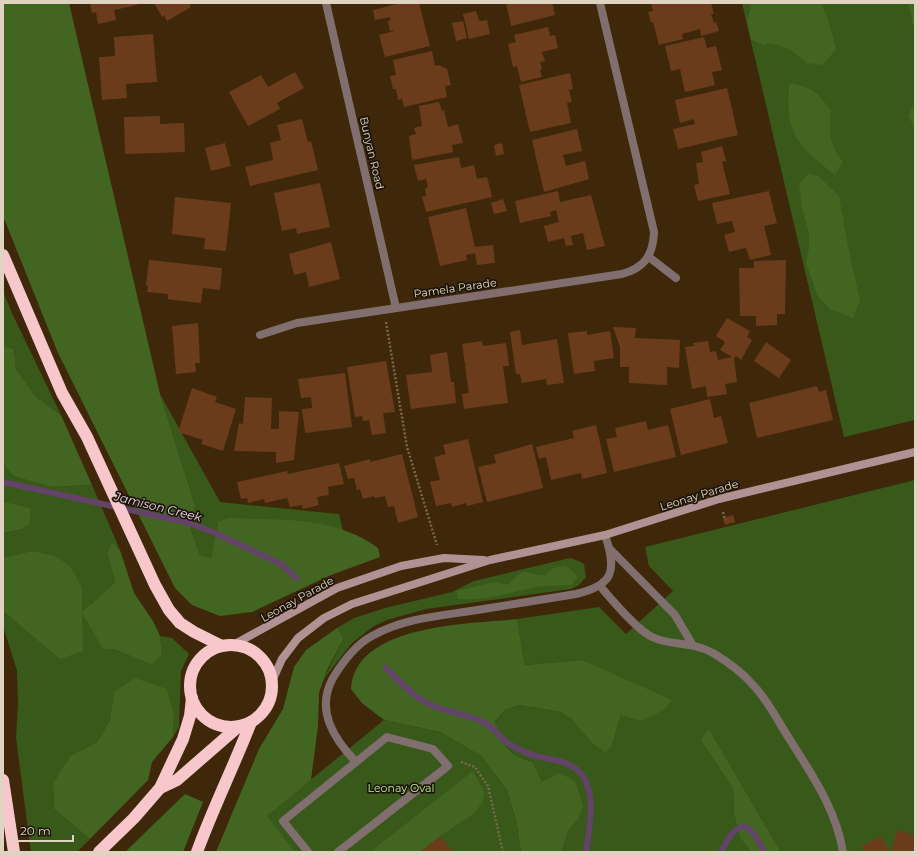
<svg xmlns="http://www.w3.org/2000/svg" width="918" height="855" viewBox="0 0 918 855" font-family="Montserrat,sans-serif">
  <rect width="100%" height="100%" fill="#3e2809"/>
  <g fill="#38591a">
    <polygon points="742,3 915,3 915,420 844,437"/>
    <polygon points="3,291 11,311 61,415 35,396 16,369 14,349 3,346"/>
    <polygon points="160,394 220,502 339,514 344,535 218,522 211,558 200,555 191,530 195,505"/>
    <polygon points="3,463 13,476 51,487 92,485 120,550 112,542 107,552 115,582 105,594 91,603 114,649 152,665 162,655 160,636 172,638 189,654 181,671 179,727 173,737 174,716 114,693 110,720 97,742 70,756 53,783 54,809 90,839 77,852 31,852 16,738 18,704 17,671 3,626 3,611 26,630 81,613 82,588 31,551 3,558 3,533 23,529 30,523 31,510 3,501"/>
    <path d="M915,480V852H781L709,729L700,739L733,789L734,814L740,838L751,852H561L569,830L577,821L542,782L533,762C507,755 504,745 495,723L505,710L519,705L560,712L571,717L591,742L612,746L621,715H651L662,711L582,660L525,665L517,619L599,607L626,634L673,591L649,566L645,547Z"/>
    <polygon points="570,558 579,561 584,564 586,577 579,585 571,589 426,609 387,620 374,626 352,643 323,680 344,638 337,628 354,618 385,608 452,592 474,581"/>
    <polygon points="384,720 440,732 481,756 507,790 516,820 521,852 241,852 254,826"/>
  </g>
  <g fill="#426621">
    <path d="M3,3H69L160,394L195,505L191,530L200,555L211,558L218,522L228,518C278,520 336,516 378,548L380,557L331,575L252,612L220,616L192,605L175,588L58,353L3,216Z"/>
    <polygon points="752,3 821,3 828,19 836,49 823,65 807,63 789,49 771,43 764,45 751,40 747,21"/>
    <polygon points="908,3 915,3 915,33"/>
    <path d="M789,83C812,87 818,92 831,111C828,131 830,146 843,162L835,175C820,163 800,149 793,130C787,116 789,98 789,83Z"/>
    <polygon points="915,104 915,129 908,115"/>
    <polygon points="808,174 818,176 839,196 849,252 860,300 853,318 830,309 817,295 806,262 809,248 809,233 802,208 799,184"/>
    <polygon points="3,346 14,349 16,369 35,396 61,415 92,485 51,487 13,476 3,463"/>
    <polygon points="3,501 31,509 30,523 23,529 3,533"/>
    <path d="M112,542L120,550L134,593L153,621L160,636L162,655L152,665L114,649H103L82,613L83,651L60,659L3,611V558L31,551L55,556L71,567L82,588V612C93,601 105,594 115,582L107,552Z"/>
    <path d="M566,566L578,576L572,585C560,586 548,585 537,587C511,592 484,601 458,599L456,591L495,582L508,585C527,564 522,575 545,575L555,567Z"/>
    <path d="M517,619L525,665L582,660L672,700L662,711L641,721L621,715L612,746L605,752L591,742L571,718L560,712L519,705L505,710L495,722C503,745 508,756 533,762L542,782L559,773L575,781L583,806L577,821L569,830L561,852H521L516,820L507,790L481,756L440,732L384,720L362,703L351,689C355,624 468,624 517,619Z"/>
    <polygon points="337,628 344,638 327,670 319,693 318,726 311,780 267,816 295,852 216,852 259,749 283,709 294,667 306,650"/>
    <polygon points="135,678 167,689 174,716 173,737 152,762 148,780 90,839 54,809 53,783 70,756 97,742 110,720 114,692"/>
    <polygon points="709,729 781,852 751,852 740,838 734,814 733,789 700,739"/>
    <polygon points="473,771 484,792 482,803 473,814 440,836 420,852 370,852"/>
    <polygon points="185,794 203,802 183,852 125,852"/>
  </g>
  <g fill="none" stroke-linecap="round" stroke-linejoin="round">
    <g stroke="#644368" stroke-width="6">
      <polyline points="3,482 189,523 213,532 281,564 296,578"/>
      <path d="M386,668C401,683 416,700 436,707C453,713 470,715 485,723C493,727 499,736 505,741C511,746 520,750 527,753C546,761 568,757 582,775C597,794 589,830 586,852"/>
      <path d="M721,852C737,820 748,817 764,852"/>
    </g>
  </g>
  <g fill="#6a3c1c">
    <polygon points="90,3 137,3 137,5 114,10 116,20 98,24 96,12 92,13"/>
    <polygon points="154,3 189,3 191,7 167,21 164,15 162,17"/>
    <polygon points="401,3 419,3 430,46 385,57 379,35 394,31 394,30 390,31 388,21 391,20 390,17 375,20 373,10"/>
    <polygon points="506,3 552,3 555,15 511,26"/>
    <polygon points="651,3 711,3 714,14 711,14 714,23 716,22 719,31 701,36 700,29 682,34 683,39 659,45 653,22 651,23 648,12 653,11"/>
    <polygon points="476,11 479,21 487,20 490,34 469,39 463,14"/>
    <polygon points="463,21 467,38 456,41 452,23"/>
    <polygon points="548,27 550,36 555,35 558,48 542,52 545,61 540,62 542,69 540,70 542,77 521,82 517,66 513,67 508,44 516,42 514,35"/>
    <polygon points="153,34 157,82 126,84 127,98 102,100 99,57 115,56 114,37"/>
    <polygon points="704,37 707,48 716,46 722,70 712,72 715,85 685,92 680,69 671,71 665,46"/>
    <polygon points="432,51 435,66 439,65 447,69 451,85 445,86 447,97 404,107 402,99 398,100 396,89 393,89 390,76 396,75 393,60"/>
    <polygon points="295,72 304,88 277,103 280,109 248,126 229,92 261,75 268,87"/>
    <polygon points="570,73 573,89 569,90 572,102 567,103 571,123 530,132 519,85"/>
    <polygon points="727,88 738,135 678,149 673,129 695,124 694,119 680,123 675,100"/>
    <polygon points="439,102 442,111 444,110 448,127 458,124 463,143 452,145 453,152 412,160 409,136 416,134 414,128 422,126 419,106"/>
    <polygon points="160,116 160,124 184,123 185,152 125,154 124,117"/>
    <polygon points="302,119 308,142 311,141 318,170 250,186 245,167 273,160 270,143 281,140 277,125"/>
    <polygon points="577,129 582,151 563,155 566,166 585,161 589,179 544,192 532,140"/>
    <polygon points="225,143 231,166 211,171 205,148"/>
    <polygon points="502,143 504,154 496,156 494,145"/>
    <polygon points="722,146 726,161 722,162 730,194 698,201 694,185 699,184 696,163 703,162 701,152"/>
    <polygon points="459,157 461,168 474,165 477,179 487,177 492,197 426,212 422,197 426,196 425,188 428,187 426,179 418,181 414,165"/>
    <polygon points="320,183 330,227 297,234 296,228 282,231 274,193"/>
    <polygon points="558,191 560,202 591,195 605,246 587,250 583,233 571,236 573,245 566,246 564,238 548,242 544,226 559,222 556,210 550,212 551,216 520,223 515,201"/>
    <polygon points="769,191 777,223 764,226 771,255 750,260 746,248 729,252 724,235 735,232 732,221 717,224 712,203"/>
    <polygon points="175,197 231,203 226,251 204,249 205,238 172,234"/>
    <polygon points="503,199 507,211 494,214 491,203"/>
    <polygon points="466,208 475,247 493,245 495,263 477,265 475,253 466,255 467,260 440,266 428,217"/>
    <polygon points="331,242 340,279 309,287 306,272 294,275 289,254"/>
    <polygon points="149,260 222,268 220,290 203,288 201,303 173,300 168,299 168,294 147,292 148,286 146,285"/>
    <polygon points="786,260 785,314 777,314 777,325 756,326 756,316 740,316 739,268 754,268 754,261"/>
    <polygon points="727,318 750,331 747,337 752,340 741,360 736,356 734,358 737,382 725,384 727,394 707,397 706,386 692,389 685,347 694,346 693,343 708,341 710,352 716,351 718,360 732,357 720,350 725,342 716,336"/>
    <polygon points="198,323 200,363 195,363 196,372 176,374 172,326"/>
    <polygon points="613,327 636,328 635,338 680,340 679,368 667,367 667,385 629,383 629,367 620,367 620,347"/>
    <polygon points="520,330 522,345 557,339 564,383 547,385 546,379 522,383 520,374 516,374 510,332"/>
    <polygon points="587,331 587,335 610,331 614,358 594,361 595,371 574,374 568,333"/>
    <polygon points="482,341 483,346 506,343 509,366 503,366 508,403 464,409 462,394 469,393 465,367 466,364 465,364 462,344"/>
    <polygon points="766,342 791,360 779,378 754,361"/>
    <polygon points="447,352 451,382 454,382 456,403 411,409 406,375 432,372 430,355"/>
    <polygon points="386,361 395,412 383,413 386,433 372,435 369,420 363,421 362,416 355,417 347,367"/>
    <polygon points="345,373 352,427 305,433 302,409 312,408 311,397 301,398 298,379"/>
    <polygon points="817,386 819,392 826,390 833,420 757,438 749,403"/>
    <polygon points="192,388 217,397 215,402 236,409 223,451 201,444 203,440 178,432"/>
    <polygon points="245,397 272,398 271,429 279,429 279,411 299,412 294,460 276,463 276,452 234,451 239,423 243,424"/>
    <polygon points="710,399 714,418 721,416 728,443 681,455 670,409"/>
    <polygon points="646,421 648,430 668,425 676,457 614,472 606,439 617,437 615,428"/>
    <polygon points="596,425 607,473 582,479 581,473 551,480 546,457 539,459 536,447 574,438 572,431"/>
    <polygon points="468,439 483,502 467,506 466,503 452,507 451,503 436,506 430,482 440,480 434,457 446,454 443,445"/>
    <polygon points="532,444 543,488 487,502 478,467 496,463 494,455"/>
    <polygon points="402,454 418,517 398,523 394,506 388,507 385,496 375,498 374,496 363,499 360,489 357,490 354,478 348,479 344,466 370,459 370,462"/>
    <polygon points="339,463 344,484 328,487 329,495 317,497 319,505 303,509 302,505 290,507 287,498 265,503 264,499 248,503 247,498 241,499 237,482 287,471 288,474"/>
    <polygon points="733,515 735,522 725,525 723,518"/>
    <polygon points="897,830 915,835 915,852 891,852"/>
    <polygon points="440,836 453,852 420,852"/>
    <polygon points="881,836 890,852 865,852 862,846"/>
  </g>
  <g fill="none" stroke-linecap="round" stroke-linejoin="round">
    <g stroke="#7b684e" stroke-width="2.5" stroke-dasharray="2 2" stroke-linecap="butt">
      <polyline points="386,322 407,447 437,545"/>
      <polyline points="723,512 725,520"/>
      <polyline points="461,762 475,767 488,786 503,852"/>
    </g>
    <g stroke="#816e6f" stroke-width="8">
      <polyline points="610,549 675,615 692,644"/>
      <path d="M600,586C612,600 636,629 652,637C670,646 692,641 713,653C728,662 742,672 753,685C767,699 776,718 787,735C810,772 836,808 843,852"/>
      <path d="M356,762C334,739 315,710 333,678C342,663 355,645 372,636C402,619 437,616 471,611C506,605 541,600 576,594C614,585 617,571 605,535"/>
      <polyline points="308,852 283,821 387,737 433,749 448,766 338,852"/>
    </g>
    <g stroke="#816e6f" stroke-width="8">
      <polyline points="326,3 396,308"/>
      <polyline points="649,257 676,278"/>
      <path d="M260,335L297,323L622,274C644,268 653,256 654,232L600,3"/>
    </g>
    <g stroke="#b19294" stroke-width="8">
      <polyline points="233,645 337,588 401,566 444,558 484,560"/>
      <polyline points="272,681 282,659 298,638 324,618 352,604 490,560 605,535 719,499 915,452"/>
    </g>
    <g stroke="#f7c7cb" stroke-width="12">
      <polyline points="3,255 62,393 87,437 155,585 169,610 180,623 194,632 222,646"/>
      <circle cx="231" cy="686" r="41"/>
      <polyline points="3,780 14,852"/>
      <polyline points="160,788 177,780 239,726"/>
      <polyline points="99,852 134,818 160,788 183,739 190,716 192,698"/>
      <path d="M197,852C213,808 234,766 251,722"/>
    </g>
  </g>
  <g text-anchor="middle" stroke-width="3.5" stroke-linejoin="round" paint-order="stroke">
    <g font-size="11" fill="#e1d3c2" stroke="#1d1407">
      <text transform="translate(372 153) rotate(77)" y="4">Bunyan Road</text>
      <text transform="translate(455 288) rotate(-8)" y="4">Pamela Parade</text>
      <text transform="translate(699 495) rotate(-17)" y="4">Leonay Parade</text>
      <text transform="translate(297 599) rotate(-29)" y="4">Leonay Parade</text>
    </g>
    <g font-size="11" fill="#b6f782" stroke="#1d1407">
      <text x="401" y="792">Leonay Oval</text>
    </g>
    <g font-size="12" font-style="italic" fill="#eadcf2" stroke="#1d1407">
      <text transform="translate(158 507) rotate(14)" y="4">Jamison Creek</text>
    </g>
  </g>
  <rect width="918" height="855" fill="none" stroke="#e1d3c2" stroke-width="8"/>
  <path d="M14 835v6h59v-6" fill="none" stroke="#e1d3c2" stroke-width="2"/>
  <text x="20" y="835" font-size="12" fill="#e1d3c2" stroke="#1d1407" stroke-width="3" paint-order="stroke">20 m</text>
</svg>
